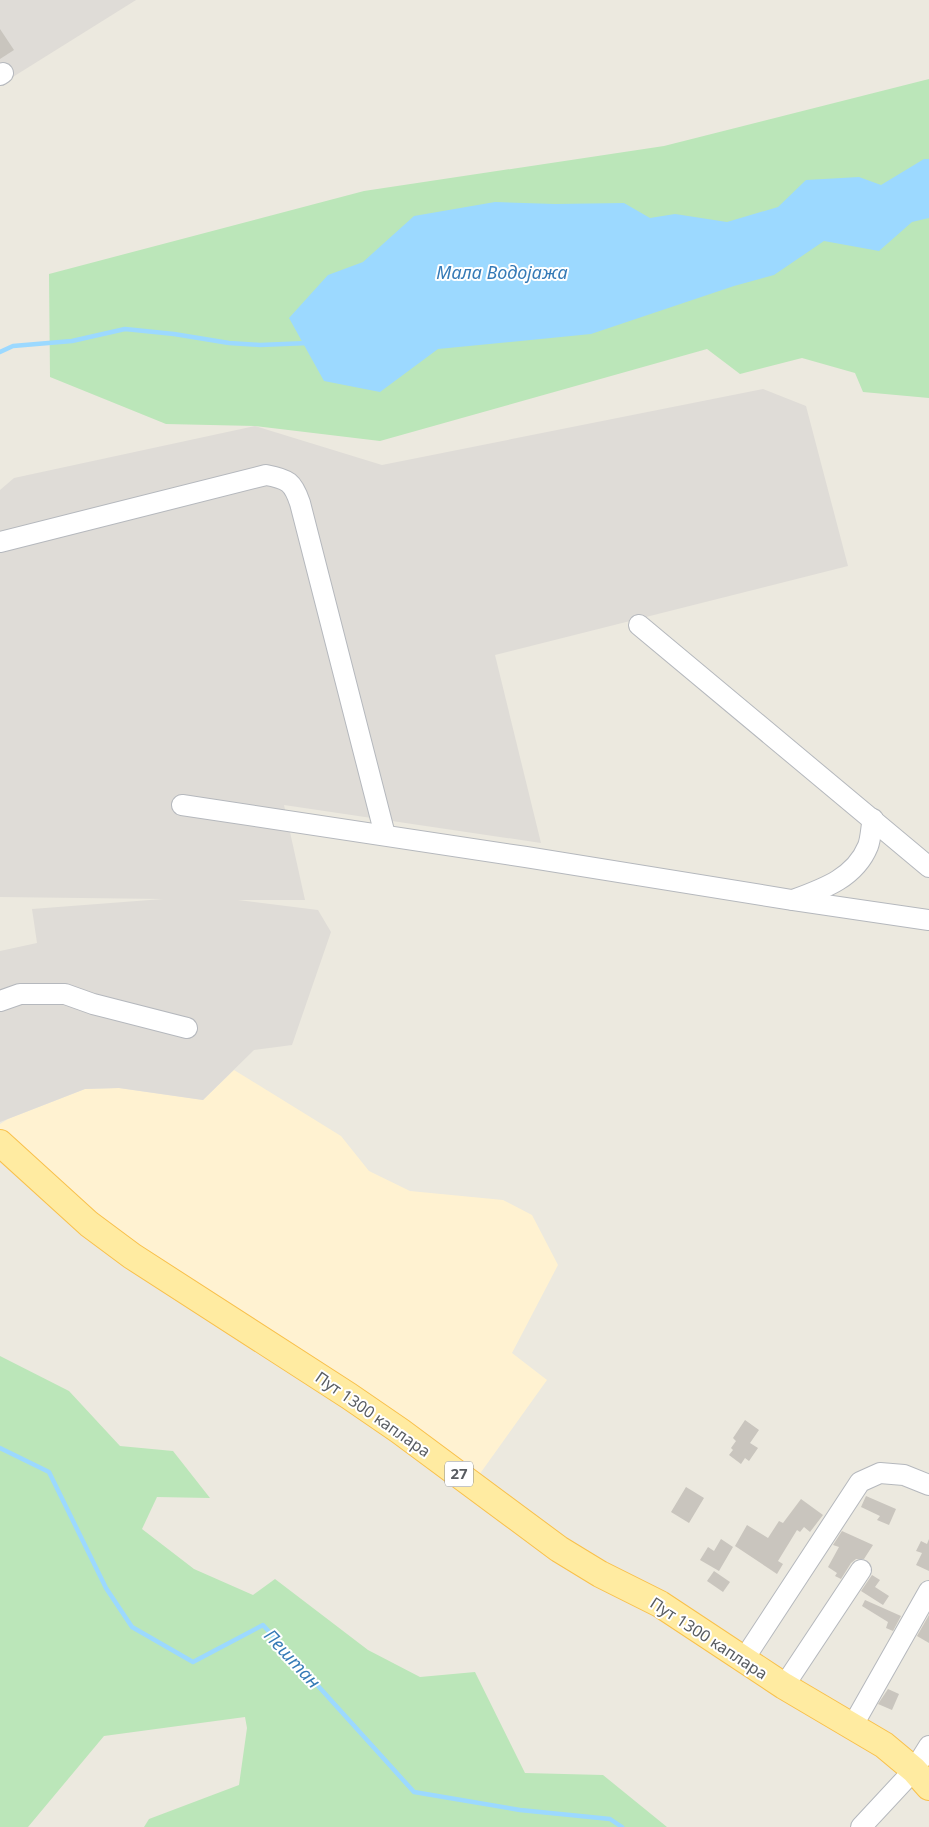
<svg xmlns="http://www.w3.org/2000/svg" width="929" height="1827" viewBox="0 0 929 1827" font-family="'Noto Sans',sans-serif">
  <rect width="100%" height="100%" fill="#ece9df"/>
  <polygon fill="#fff2d1" points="234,1070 341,1136 369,1171 410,1191 503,1200 532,1215 558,1265 512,1353 547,1380 479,1475 230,1304 151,1262 0,1129 0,1124 8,1119 85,1089 119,1088 203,1100"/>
  <g fill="#dfdcd7">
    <polygon points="0,0 136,0 0,85"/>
    <polygon points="763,389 806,406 848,566 495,655 541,843 284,805 305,900 238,900 318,910 331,932 292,1045 254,1050 203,1100 119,1088 85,1089 0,1122 0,951 37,943 32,909 163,899 0,897 0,490 14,478 255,426 382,465"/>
  </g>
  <g fill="#bbe6b9">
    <polygon points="929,79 929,398 863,392 855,373 802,358 740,374 707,349 380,441 255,426 166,424 50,377 49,274 364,191 664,146"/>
    <polygon points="0,1356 69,1391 120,1446 173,1451 210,1498 157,1497 142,1529 194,1569 253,1595 275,1579 368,1650 420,1677 475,1672 525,1773 603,1775 667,1827 144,1827 149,1819 239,1785 247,1728 245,1717 104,1736 28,1827 0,1827"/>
  </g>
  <polygon fill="#9cd9ff" points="924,159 929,159 929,218 912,222 879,251 824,241 774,275 734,286 591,334 438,349 380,392 324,381 289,318 328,275 363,262 414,216 495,202 555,204 624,203 650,218 675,214 727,222 778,207 806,180 859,177 881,185"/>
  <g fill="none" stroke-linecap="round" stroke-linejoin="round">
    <g stroke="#9cd9ff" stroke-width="4.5">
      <polyline points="0,352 13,346 72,341 125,329 174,334 229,343 260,345 308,343"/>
      <polyline points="0,1448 49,1472 106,1588 132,1627 193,1662 263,1625 414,1792 520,1810 610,1819 622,1827"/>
    </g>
  </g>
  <g fill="#c9c5be">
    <polygon points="0,29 14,50 0,59"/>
    <polygon points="745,1420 759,1430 750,1443 758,1448 749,1461 745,1458 741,1464 729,1455 733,1450 731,1448 736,1441 733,1438"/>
    <polygon points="686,1487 704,1498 689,1523 671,1512"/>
    <polygon points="866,1496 896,1509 889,1525 877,1520 880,1516 861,1507"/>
    <polygon points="801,1499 823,1515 810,1532 804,1527 800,1532 797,1530 778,1561 783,1564 777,1574 735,1546 747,1525 768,1538 779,1521 783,1523"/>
    <polygon points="842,1531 873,1545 864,1559 856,1559 851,1563 841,1579 835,1576 837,1573 828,1567 839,1547 833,1545"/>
    <polygon points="721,1539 733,1547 719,1571 700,1560 708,1547 714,1551"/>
    <polygon points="929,1539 929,1571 916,1565 922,1553 916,1551 921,1541 927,1544"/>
    <polygon points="714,1571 730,1582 723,1592 707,1581"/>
    <polygon points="872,1575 880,1580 875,1587 889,1596 883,1605 861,1591"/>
    <polygon points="865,1600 901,1616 893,1631 886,1628 888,1622 862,1606"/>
    <polygon points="929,1615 929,1643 917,1636"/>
    <polygon points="888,1689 899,1694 892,1710 878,1704"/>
  </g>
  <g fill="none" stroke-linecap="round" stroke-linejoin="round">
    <defs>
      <g id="minor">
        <polyline points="0,75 3,73"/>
        <path d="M0,542L266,475C288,479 293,482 300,503L385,835"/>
        <polyline points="639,625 929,867"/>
        <polyline points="182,805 526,857 792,900 929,920"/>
        <path d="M793,900C823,889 855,878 868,846C871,838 871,827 873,819"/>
        <polyline points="0,1001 20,994 65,994 93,1004 187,1028"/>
        <polyline points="744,1659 860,1482 880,1473 904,1475 929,1485"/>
        <polyline points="784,1686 861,1570"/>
        <polyline points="853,1725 929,1591"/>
        <polyline points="861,1827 914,1770 929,1746"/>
      </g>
      <polyline id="major" points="0,1143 89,1224 132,1256 349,1396 400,1431 559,1549 600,1574 660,1604 784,1686 884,1745 914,1770 929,1787"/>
    </defs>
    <use href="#minor" stroke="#b5b8bd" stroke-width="22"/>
    <use href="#major" stroke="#f9c04b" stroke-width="28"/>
    <use href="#minor" stroke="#fff" stroke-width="20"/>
    <use href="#major" stroke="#ffeba1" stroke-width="26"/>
  </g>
  <g text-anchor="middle" stroke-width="4" stroke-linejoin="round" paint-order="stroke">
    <rect fill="#fff" stroke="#8a8d90" stroke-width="1" x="445" y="1461.5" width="28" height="25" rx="4"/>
    <g font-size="15" font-weight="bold" fill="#585c61">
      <text x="459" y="1479">27</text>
    </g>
    <g font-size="16" fill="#585c61" stroke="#fff">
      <text transform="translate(373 1414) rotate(35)" y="6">Пут 1300 каплара</text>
      <text transform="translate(709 1638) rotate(33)" y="6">Пут 1300 каплара</text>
    </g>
    <g font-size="18" font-style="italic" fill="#357ab6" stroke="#fff">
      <text x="502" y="279">Мала Водојажа</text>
      <text transform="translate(292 1659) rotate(47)" y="6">Пештан</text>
    </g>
  </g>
</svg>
